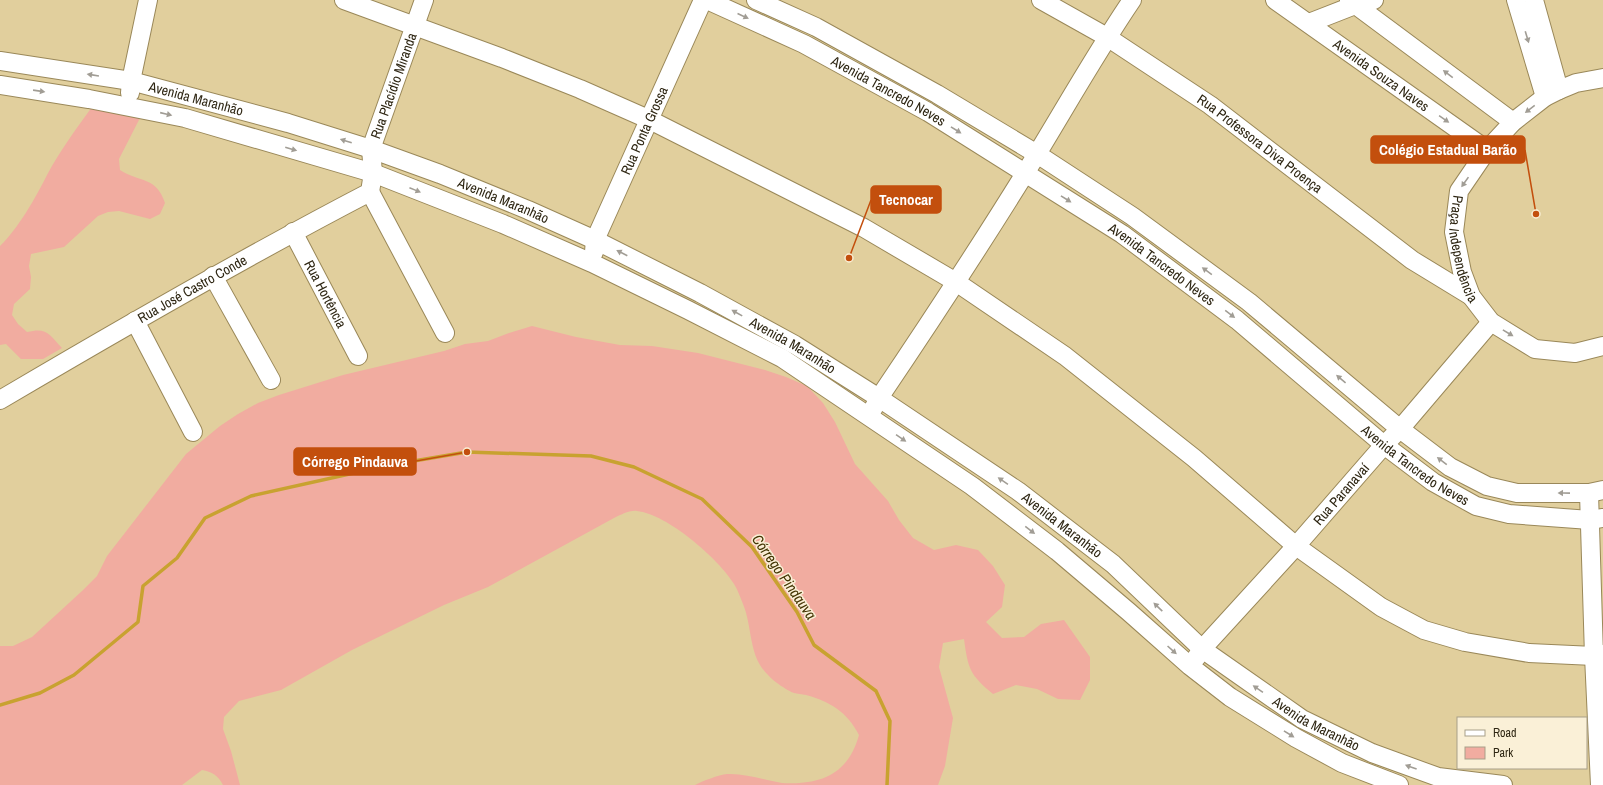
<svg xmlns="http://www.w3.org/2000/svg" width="1603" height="785" viewBox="0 0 1603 785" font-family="'Archivo Narrow',sans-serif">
  <rect width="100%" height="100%" fill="#e1cf9d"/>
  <g fill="#f1aca0">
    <path d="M92,107L141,116L119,159L120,170C140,183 156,176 165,203L160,214L150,219L119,211L108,212L98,216L64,247L31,254L29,266L31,277L30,289L14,304L12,315L18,324L27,332C47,327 49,334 62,348L43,359H21L6,344L0,345V246C18,229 36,197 47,175C60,151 76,129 92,107Z"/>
    <path d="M532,326L576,337L620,345L652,346L698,353L765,370L786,377L807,386L823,403L835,422L855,464L888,501L899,520L913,538L934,550L956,545L978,550L993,566L1005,585L1002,607L986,622L1002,638L1024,637L1041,624L1064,620L1090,657V680L1080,700L1058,699L1037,689L1016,685L993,694C970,675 968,669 964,639L943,643L939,667L953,718L945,766L938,785H695C702,781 719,775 727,774C745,773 764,780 782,783C822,785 848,774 859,735C847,712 831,702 806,695C802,694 797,694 794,693C788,691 773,681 769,676C748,657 753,628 743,604C740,597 738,590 734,584C719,559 667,514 637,511C629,510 621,515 614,518L488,587L444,605L352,650L281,690L239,701L224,717L223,729L231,751L240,785H223C218,775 212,772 202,770L182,785H0V646H13L32,637L82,591L97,576L107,556L186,454L220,426L238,414L258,403L279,395L343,375L444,351L465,344L488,341L509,333Z"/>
  </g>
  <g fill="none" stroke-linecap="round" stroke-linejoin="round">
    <polyline stroke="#c8a230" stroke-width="3.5" points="0,705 40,693 74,675 138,622 143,586 177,558 205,518 251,496 390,465 467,452 591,456 634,467 702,499 752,547 797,612 814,645 876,691 890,721 887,785"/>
    <defs>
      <g id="minor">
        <polyline points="344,0 502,58 580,89 648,119 864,228 956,282 1065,356 1194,458 1296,546 1381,607 1424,630 1465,642 1529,653 1594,656 1603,654"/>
        <path id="s1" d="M707,0L804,44L928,112L1122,234L1237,320L1384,445L1433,482L1476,506L1509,514L1590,520L1603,518"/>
        <polyline points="756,0 816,27 937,94 1037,154 1132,216 1249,302 1400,429 1450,467 1487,486 1517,493 1589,493 1603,490"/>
        <path id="s2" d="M1041,0L1107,37L1210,105L1412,260L1471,296"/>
        <path id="s3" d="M1275,0L1487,150"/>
        <polyline points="1349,0 1513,122"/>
        <polyline points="1516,0 1545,97"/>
        <polyline points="1534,0 1559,90"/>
        <polyline points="1309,23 1355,5 1374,0"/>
        <path id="s4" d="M0,61L131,81L288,123L371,149L440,174L528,210L595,240L700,293L795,345L879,398L1018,491L1113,564L1202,649L1302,719L1372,753L1438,777L1503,785"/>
        <path id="s5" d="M1603,78L1576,83L1559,90L1545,97L1513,122L1487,150L1459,191L1454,232L1462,272L1471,296L1491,322L1535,349L1575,353L1603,346"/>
        <polyline points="0,85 89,99 185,118 373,173 503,224 592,263 688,310 782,358 972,486 1057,551 1129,612 1190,666 1230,697 1296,738 1342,763 1399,785"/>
        <polyline points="130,93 131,81 148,0"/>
        <polyline points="370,192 445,333"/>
        <path id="s6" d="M293,232L358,356"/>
        <path id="s7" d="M594,252L595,240L703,0"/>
        <polyline points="213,276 271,380"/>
        <polyline points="135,321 193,432"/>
        <path id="s8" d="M0,400C122,328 245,257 370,192L373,173L371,149L424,0"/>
        <path d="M873,409L879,398C933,318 986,237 1037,154C1068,103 1098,50 1132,0"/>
        <polyline points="1589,493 1594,656 1600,785"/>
        <path id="s9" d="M1196,658L1202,649L1296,546L1384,445L1400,429L1491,322"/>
      </g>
    </defs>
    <use href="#minor" stroke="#9a8859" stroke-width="20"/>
    <use href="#minor" stroke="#fff" stroke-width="18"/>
  </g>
  <defs><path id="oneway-solid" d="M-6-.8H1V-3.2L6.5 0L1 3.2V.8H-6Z"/></defs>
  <g fill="#a19d95">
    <use href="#oneway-solid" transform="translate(743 16) rotate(24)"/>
    <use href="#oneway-solid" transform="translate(1527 37) rotate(73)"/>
    <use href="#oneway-solid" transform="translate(1448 74) rotate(-143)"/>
    <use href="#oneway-solid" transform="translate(93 75) rotate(-171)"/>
    <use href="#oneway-solid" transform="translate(39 91) rotate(8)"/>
    <use href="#oneway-solid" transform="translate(1530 109) rotate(142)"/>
    <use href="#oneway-solid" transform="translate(166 114) rotate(13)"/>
    <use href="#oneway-solid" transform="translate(1444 119) rotate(35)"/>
    <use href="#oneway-solid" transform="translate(956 130) rotate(32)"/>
    <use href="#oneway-solid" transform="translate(346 141) rotate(-163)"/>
    <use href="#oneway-solid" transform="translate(291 149) rotate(16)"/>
    <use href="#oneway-solid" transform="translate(1465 182) rotate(125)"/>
    <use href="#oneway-solid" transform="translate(415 190) rotate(22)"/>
    <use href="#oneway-solid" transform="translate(1066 199) rotate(32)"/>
    <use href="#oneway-solid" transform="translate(622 253) rotate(-153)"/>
    <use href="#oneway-solid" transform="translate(1207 271) rotate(-144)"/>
    <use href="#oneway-solid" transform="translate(737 313) rotate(-151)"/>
    <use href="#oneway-solid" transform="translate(1230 314) rotate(37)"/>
    <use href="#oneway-solid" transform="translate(1508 333) rotate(31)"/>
    <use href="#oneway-solid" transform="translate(1341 379) rotate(-140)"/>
    <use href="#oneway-solid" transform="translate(901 438) rotate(34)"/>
    <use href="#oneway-solid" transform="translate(1442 461) rotate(-143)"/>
    <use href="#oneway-solid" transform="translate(1003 481) rotate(-146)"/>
    <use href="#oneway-solid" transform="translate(1564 493) rotate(-179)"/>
    <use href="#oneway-solid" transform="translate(1030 530) rotate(38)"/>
    <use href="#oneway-solid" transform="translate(1158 607) rotate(-136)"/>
    <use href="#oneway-solid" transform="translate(1172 650) rotate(42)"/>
    <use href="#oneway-solid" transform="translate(1258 689) rotate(-146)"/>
    <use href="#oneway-solid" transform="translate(1289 734) rotate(32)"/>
    <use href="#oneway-solid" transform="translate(1411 767) rotate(-160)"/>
  </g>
  <g text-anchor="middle" stroke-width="3" stroke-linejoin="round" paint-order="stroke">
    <g font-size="14" fill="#2e2613" stroke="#faf0d7">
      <text dy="5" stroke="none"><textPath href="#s3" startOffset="130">Avenida Souza Naves</textPath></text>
      <text dy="5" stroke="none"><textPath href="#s8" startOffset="535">Rua Placídio Miranda</textPath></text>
      <text dy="5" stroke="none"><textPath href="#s1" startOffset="203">Avenida Tancredo Neves</textPath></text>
      <text dy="5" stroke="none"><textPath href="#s4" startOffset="200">Avenida Maranhão</textPath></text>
      <text dy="5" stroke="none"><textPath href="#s7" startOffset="132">Rua Ponta Grossa</textPath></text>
      <text dy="5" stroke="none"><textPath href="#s2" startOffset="262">Rua Professora Diva Proença</textPath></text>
      <text dy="5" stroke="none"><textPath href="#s4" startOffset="524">Avenida Maranhão</textPath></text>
      <text dy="5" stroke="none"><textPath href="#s5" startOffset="249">Praça Independência</textPath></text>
      <text dy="5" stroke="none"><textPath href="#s1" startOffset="527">Avenida Tancredo Neves</textPath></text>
      <text dy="5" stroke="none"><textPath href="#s8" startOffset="222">Rua José Castro Conde</textPath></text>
      <text dy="5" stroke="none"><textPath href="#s6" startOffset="70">Rua Hortência</textPath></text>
      <text dy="5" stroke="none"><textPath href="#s4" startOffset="848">Avenida Maranhão</textPath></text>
      <text dy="5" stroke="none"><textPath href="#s1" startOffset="851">Avenida Tancredo Neves</textPath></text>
      <text dy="5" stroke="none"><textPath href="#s9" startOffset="219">Rua Paranavaí</textPath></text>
      <text dy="5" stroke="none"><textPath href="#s4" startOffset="1172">Avenida Maranhão</textPath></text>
      <text dy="5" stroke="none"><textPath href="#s4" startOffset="1496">Avenida Maranhão</textPath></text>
    </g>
    <g font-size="15" font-style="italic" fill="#443504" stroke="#faf0d7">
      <text transform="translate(784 577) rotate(55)" y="5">Córrego Pindauva</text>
    </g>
  </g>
  <path fill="none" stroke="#c34f0d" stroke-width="1.5" d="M1536 214L1525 150M849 258L871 200M467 452L416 461"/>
  <g fill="#c34f0d" stroke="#faf0d7" stroke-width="1.5">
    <circle cx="1536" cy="214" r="4"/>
    <circle cx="849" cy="258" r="4"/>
    <circle cx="467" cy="452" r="4"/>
  </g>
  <g fill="#c34f0d" stroke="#c34f0d" stroke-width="1.5">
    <rect x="1371" y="136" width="154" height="27" rx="4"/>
    <rect x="871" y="186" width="70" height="27" rx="4"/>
    <rect x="294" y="448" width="122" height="27" rx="4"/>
  </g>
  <g font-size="15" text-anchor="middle" font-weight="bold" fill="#fff">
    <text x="1448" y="155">Colégio Estadual Barão</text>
    <text x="906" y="205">Tecnocar</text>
    <text x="355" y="467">Córrego Pindauva</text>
  </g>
  <rect x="1457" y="717" width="130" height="52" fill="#faf0d7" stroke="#a89f89"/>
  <rect x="1465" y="730" width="20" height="6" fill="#ffffff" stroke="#a89f89"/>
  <text x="1493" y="737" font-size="12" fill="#2e2613">Road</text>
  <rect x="1465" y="747" width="20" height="12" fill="#f1aca0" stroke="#a89f89"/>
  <text x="1493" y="757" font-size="12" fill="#2e2613">Park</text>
</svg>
